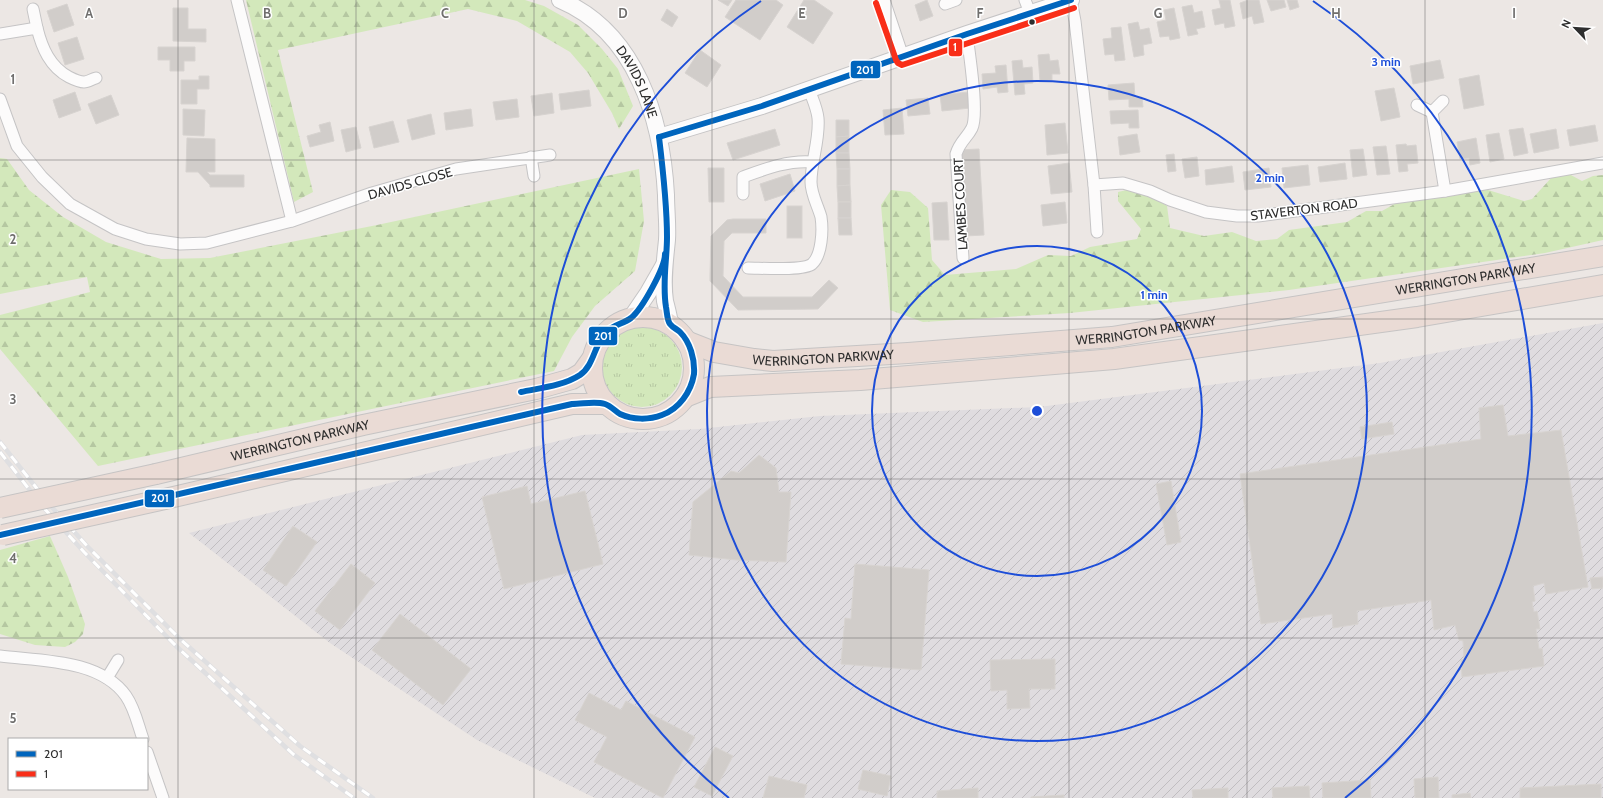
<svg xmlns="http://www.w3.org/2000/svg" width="1603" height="798" viewBox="0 0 1603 798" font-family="Cabin,sans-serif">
  <defs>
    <pattern id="industrial-furrows" width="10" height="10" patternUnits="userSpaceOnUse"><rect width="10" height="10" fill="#dfdcdf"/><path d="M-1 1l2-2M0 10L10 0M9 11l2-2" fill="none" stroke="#c0bdc0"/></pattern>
    <pattern id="grass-tufts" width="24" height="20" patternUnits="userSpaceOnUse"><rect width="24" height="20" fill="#d3e8bb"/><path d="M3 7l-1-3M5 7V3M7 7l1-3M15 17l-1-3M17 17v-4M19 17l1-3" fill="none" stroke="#b5c7a1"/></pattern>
    <pattern id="forest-firs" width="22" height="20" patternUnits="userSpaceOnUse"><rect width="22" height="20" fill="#d3e8bb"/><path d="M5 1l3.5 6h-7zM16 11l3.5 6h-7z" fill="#b5c7a1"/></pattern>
  </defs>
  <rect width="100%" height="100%" fill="#ece7e4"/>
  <polygon fill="url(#industrial-furrows)" points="1603,323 1603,798 595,798 477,740 330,643 189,533 582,435 700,429 820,416 1039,407 1380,363"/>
  <circle fill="url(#grass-tufts)" cx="642" cy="367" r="40"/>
  <g fill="url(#forest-firs)">
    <polygon points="246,0 525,0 544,6 578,25 602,49 618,69 633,106 619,129 612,113 588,73 570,52 517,21 468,9 278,50 313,192 294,202"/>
    <polygon points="0,158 7,159 29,190 63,217 106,242 161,259 210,258 377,225 639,169 644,221 635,271 595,306 572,337 554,371 98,466 0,349 0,315 90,292 87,277 0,294"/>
    <polygon points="1569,174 1582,181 1593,176 1603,175 1603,240 1545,253 1289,290 1070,313 923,322 890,310 881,205 891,190 910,192 928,208 932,260 945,275 1016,269 1048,255 1071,256 1090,247 1137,239 1141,229 1118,201 1118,192 1131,189 1149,194 1167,206 1170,228 1204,236 1232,232 1256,241 1277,239 1289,230 1347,222 1366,211 1382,211 1398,202 1418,198 1488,190 1524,201 1532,199 1552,177"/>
    <polygon points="50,536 68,577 85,624 83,634 75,642 65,647 35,645 0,634 0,550"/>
  </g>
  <g fill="#d1cdca" stroke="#d7d3d0">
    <polygon points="718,0 732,0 728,6"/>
    <polygon points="736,0 776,0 783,5 760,40 725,17"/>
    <polygon points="804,0 814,0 833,13 813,44 787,27"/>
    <polygon points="927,0 933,16 920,21 915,5"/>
    <polygon points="1219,0 1230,0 1235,26 1225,28 1224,23 1215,25 1212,10 1221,8"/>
    <polygon points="1248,0 1259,0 1264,22 1254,24 1252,16 1243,19 1240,3"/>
    <polygon points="1267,0 1284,0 1286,7 1271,11"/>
    <polygon points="1287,0 1297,0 1299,7 1290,10"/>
    <polygon points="67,4 74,25 54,32 47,11"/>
    <polygon points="1192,5 1194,13 1202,11 1205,27 1196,29 1198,34 1188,36 1182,7"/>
    <polygon points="173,8 188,8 188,29 206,29 206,42 173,41"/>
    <polygon points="1174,8 1180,38 1170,40 1169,36 1160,37 1157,22 1166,20 1164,10"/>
    <polygon points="667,9 678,17 672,27 661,20"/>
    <polygon points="1138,22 1140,30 1149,28 1152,43 1143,45 1144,55 1134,57 1128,24"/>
    <polygon points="1121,27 1125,60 1115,61 1114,54 1105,55 1103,39 1112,38 1111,28"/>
    <polygon points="77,37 84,59 65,65 58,43"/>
    <polygon points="158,47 195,47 195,61 184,61 184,71 170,71 170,60 158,60"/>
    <polygon points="700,50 721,65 707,87 685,73"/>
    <polygon points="1049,54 1050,61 1058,60 1060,74 1052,74 1052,80 1040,81 1038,55"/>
    <polygon points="1022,60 1023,68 1032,67 1033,83 1024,84 1025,94 1015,95 1012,61"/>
    <polygon points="1440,60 1444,78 1413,84 1410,66"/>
    <polygon points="1006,65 1008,92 998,93 997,87 983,89 982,74 996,73 995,66"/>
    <polygon points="1479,75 1484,105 1464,109 1459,79"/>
    <polygon points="199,76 209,76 209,89 197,89 197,104 181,104 181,80 199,80"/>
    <polygon points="1134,83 1135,98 1142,97 1143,107 1129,107 1129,99 1109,100 1108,85"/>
    <polygon points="1394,88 1400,117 1381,121 1375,91"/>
    <polygon points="589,90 591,106 561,110 559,94"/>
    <polygon points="75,92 81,110 59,118 53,100"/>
    <polygon points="968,92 970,108 942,111 940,95"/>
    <polygon points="552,93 554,113 534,116 531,96"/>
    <polygon points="111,95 119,115 96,124 88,104"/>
    <polygon points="928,98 930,114 908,116 906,100"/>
    <polygon points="517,99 519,117 496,120 493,102"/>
    <polygon points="902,108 904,134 885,135 883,110"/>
    <polygon points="183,109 205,110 204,136 183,135"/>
    <polygon points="471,109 473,126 446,130 444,113"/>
    <polygon points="1138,110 1139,128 1129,128 1129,123 1111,124 1110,111"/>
    <polygon points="431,114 435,134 412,140 407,120"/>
    <polygon points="836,120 849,120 849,136 836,137"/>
    <polygon points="393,121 399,142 374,148 369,127"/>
    <polygon points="330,122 334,141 310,147 307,136 321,132 319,125"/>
    <polygon points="1065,123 1068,153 1047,155 1045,125"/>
    <polygon points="1595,125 1598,141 1570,146 1567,130"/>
    <polygon points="356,127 361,148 346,152 341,130"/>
    <polygon points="1523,128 1528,153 1514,156 1509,130"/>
    <polygon points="775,129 780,145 733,160 727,143"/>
    <polygon points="1556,129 1559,148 1534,153 1530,134"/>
    <polygon points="1499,133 1504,159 1490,162 1486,135"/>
    <polygon points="1137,134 1140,152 1120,155 1118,137"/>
    <polygon points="849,136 849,153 836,153 836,137"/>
    <polygon points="187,138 215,139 215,172 207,172 210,175 244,175 244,187 210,187 210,185 198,172 186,172"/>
    <polygon points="1476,138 1480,163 1470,165 1469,158 1460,159 1457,142"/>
    <polygon points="1406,144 1407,146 1416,145 1418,163 1407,164 1408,171 1399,172 1396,145"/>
    <polygon points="1386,146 1390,174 1377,175 1373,147"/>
    <polygon points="979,149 984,235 965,236 959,150"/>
    <polygon points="1363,149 1367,175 1353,177 1350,150"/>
    <polygon points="836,153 849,153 850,169 837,169"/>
    <polygon points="1174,154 1176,171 1168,172 1166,155"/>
    <polygon points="1197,157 1199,176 1185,178 1182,159"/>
    <polygon points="1069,163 1072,192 1051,194 1048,166"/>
    <polygon points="1345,163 1347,179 1320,182 1318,167"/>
    <polygon points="1308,165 1310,185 1284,188 1282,168"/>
    <polygon points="1232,166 1234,182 1206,185 1205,170"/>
    <polygon points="708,168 724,168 724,202 709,202"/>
    <polygon points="1269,168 1271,187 1245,190 1243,172"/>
    <polygon points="837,169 850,169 850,185 837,186"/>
    <polygon points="790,174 795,191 765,201 760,184"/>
    <polygon points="850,185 851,202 838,202 837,186"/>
    <rect x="838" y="202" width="13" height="16"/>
    <polygon points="947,202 949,240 934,240 932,203"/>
    <polygon points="1065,202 1067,223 1043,226 1041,205"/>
    <rect x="787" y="206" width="15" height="32"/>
    <polygon points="838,218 851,218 852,235 839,235"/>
    <polygon points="733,219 766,219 766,233 732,233 724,241 723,276 743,297 812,297 829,280 838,288 818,309 738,310 710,281 710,275 711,236 727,220"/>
    <polygon points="1503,405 1508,436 1561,430 1588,587 1546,594 1544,583 1533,586 1535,601 1532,602 1534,612 1537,611 1540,629 1536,629 1539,649 1542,648 1544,666 1462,677 1461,660 1464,659 1463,641 1459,640 1455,625 1434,630 1431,600 1357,611 1358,624 1333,628 1332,614 1261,624 1240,474 1481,439 1479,408"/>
    <polygon points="1392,422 1394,434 1362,439 1360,427"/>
    <polygon points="759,455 776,468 779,492 791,492 786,562 737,560 689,555 693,502 731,471 739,473"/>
    <polygon points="1171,481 1181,542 1167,545 1156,484"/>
    <polygon points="527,486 531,504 585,491 603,564 504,589 482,497"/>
    <polygon points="293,526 317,542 286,586 263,570"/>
    <polygon points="351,564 375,583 340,630 315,611"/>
    <polygon points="855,564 929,570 921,670 841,664 845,618 851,619"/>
    <polygon points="1603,577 1603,588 1592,589 1590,578"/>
    <polygon points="400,614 471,669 443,705 372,650"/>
    <polygon points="1055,659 1055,689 1029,689 1030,708 1007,709 1007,690 991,691 990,660"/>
    <polygon points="589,693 621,710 626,701 695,737 663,798 594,762 607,737 575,720"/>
    <polygon points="715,747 733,756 712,796 694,787"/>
    <polygon points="863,770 891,776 887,796 858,789"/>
    <polygon points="769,776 807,785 804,798 763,798"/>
    <polygon points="1438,777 1439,798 1415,798 1414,779"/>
    <polygon points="1370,780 1371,798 1323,798 1322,783"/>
    <polygon points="1601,784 1601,798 1520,798 1520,788"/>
    <polygon points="1309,786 1310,798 1273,798 1272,788"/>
    <polygon points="978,788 978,798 937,798 937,791"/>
    <polygon points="1228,788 1228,798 1193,798 1192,790"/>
    <polygon points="1470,793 1471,798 1452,798 1452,795"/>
    <polygon points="1064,795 1064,798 1031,798 1031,797"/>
  </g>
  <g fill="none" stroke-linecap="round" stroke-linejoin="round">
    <defs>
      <g id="street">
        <polyline points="237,0 292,221"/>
        <polyline points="884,0 903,57"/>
        <polyline points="1025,0 1030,13"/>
        <polyline points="1071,0 1075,21 1094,185 1097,232"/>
        <polyline points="945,4 956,0"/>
        <polyline points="33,9 37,28"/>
        <path d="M0,34L37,28C42,48 50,67 69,77C73,79 79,82 84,82C88,82 92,79 96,78"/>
        <polyline points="0,99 17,146 42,177 70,204 115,229 146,239 180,244 207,243 292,221 372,193 456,169 550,155"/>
        <polyline points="1417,105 1432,112 1443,101"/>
        <polyline points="1432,112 1445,191"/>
        <polyline points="531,157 534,176"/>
        <polyline points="1094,185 1123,183 1150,191 1170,200 1206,212 1237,216 1258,216 1445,191 1603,163"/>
        <path d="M743,194V177C765,169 788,160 812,162"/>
        <path d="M963,258L956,154C960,141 967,138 972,128C979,113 969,53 967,34"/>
        <path d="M748,268C761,268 803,271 812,264C822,255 823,230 821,217C818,206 811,194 811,182C811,161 820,139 818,118C817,108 812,98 809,89"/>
        <path d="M0,656C40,661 100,659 126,696C135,709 138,725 143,739"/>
        <polyline points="107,678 118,660"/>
        <polyline points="147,752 163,798"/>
      </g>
      <g id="secondary">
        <path id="s1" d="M560,0C636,32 662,119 666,195C666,210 668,225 667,240C665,260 662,281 665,301C667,309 669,316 670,324"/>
        <polyline points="659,137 762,106 967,34 1071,0"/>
        <polyline points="631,318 648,293 664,265"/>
      </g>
      <g id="highway">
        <circle cx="643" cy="368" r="51"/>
        <path id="s2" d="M686,341L714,352L754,359L773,361L908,353L1112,337L1603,256"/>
        <polyline points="685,397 710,387 860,380 1114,359 1417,317 1603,285"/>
        <path id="s3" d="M156,474L363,425L536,389L572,379L582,373L592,359"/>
        <polyline points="165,499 572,404 606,404"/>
      </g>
    </defs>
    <use href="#street" stroke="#c5c4c5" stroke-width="13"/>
    <use href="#secondary" stroke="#c5c4c5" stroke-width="18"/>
    <use href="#highway" stroke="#c6c4c4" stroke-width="22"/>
    <use href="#street" stroke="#fcfbfb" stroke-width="11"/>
    <use href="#secondary" stroke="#fcfbfb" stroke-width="16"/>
    <use href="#highway" stroke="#eadbd5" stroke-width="20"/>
    <defs>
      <g id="rail">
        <polyline points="0,442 50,505 88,547 180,639 300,746 373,798"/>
        <polyline points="0,452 43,507 84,552 176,646 293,754 354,798"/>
      </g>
    </defs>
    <use href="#rail" stroke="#dfdfe1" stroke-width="4.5"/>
    <use href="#rail" stroke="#fff" stroke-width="3" stroke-dasharray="9" stroke-linecap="butt"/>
    <defs>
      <g id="highway-bridge">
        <polyline points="0,508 156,474"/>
        <polyline points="3,535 165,499"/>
      </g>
    </defs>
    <use href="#highway-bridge" stroke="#c6c4c4" stroke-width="22" stroke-linecap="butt"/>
    <use href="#highway-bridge" stroke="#eadbd5" stroke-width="20"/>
    <defs>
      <g id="bus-1">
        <polyline points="659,137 762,106 967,34 1071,0"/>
        <path d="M521,392C540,388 563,386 580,375C594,365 594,346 605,333C612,325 623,324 631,318C642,309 665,268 665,254"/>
        <path d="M0,535L572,404C583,404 595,401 605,404C611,406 615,411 620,414C633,420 649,420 662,415C679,409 691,392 694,374C695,359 690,342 680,332C677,329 673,328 670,324C667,320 667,312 666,307C662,283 667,260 667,237C667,204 663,170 659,137"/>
      </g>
      <polyline id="bus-2" points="876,3 896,60 898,63 902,65 1074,8"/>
    </defs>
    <use href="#bus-1" stroke="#fff" stroke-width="9"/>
    <use href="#bus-2" stroke="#fff" stroke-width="9"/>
    <use href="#bus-1" stroke="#0065bd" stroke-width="6"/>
    <use href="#bus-2" stroke="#f92e18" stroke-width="6"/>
  </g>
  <path fill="none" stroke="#706f6e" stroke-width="1" stroke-opacity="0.55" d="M178,0V798M356,0V798M534,0V798M712,0V798M891,0V798M1069,0V798M1247,0V798M1425,0V798M0,160H1603M0,319H1603M0,479H1603M0,638H1603"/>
  <g fill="none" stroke="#1d4ed8" stroke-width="2">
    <circle cx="1037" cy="411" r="165"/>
    <circle cx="1037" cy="411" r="330"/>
    <path d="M729 798A494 494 0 0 1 761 1M1313 1A494 494 0 0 1 1345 798"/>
  </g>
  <circle fill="#2e2e2e" stroke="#fff" stroke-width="1.5" cx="1032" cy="22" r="3.5"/>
  <g text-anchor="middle" stroke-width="3" stroke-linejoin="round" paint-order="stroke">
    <g font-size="13" fill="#2e2e2e" stroke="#fff">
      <text dy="5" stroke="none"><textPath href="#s1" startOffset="116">DAVIDS LANE</textPath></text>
      <text transform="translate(410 183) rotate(-16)" y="5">DAVIDS CLOSE</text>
      <text transform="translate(960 204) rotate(-93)" y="5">LAMBES COURT</text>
      <text transform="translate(1304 209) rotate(-7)" y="5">STAVERTON ROAD</text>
      <text dy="5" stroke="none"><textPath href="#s2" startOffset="788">WERRINGTON PARKWAY</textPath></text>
      <text dy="5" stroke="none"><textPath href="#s2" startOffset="464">WERRINGTON PARKWAY</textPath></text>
      <text dy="5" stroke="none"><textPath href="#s2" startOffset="140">WERRINGTON PARKWAY</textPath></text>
      <text dy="5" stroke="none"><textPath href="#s3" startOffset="148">WERRINGTON PARKWAY</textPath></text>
    </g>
  </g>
  <g font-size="13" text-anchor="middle" font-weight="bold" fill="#706f6e" stroke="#fff" stroke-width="3" stroke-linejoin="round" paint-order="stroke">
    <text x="89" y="18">A</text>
    <text x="267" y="18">B</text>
    <text x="445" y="18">C</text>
    <text x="623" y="18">D</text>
    <text x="802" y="18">E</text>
    <text x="980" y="18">F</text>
    <text x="1158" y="18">G</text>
    <text x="1336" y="18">H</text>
    <text x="1514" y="18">I</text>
    <text x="13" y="84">1</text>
    <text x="13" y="244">2</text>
    <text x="13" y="404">3</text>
    <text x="13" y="563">4</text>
    <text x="13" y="723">5</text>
  </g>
  <circle cx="1037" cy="411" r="6" fill="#1d4ed8" stroke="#fff" stroke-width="2"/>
  <g font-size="12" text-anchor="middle" font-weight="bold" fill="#1d4ed8" stroke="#fff" stroke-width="3" stroke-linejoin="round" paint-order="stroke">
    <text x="1386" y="66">3 min</text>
    <text x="1270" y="182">2 min</text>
    <text x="1154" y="299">1 min</text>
  </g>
  <g stroke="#fff" stroke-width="1.5">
    <rect x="948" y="38" width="15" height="19" rx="4" fill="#f92e18"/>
    <rect x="850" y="60" width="31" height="19" rx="4" fill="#0065bd"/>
    <rect x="588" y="326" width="30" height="20" rx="4" fill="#0065bd"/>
    <rect x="144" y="489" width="31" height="19" rx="4" fill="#0065bd"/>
  </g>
  <g font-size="11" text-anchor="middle" font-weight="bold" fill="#fff">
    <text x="955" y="51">1</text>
    <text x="865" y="74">201</text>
    <text x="603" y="340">201</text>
    <text x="160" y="502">201</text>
  </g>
  <rect x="8" y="738" width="140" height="52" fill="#ffffff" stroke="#ababab"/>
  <rect x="16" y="751" width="20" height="6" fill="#0065bd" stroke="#ababab"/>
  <text x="44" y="758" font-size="12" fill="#2e2e2e">201</text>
  <rect x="16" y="771" width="20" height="6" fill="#f92e18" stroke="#ababab"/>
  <text x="44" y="778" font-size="12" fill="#2e2e2e">1</text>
  <g transform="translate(1575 28) rotate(295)" stroke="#ffffff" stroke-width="3" paint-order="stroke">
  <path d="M0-3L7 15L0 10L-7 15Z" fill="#2e2e2e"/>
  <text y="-6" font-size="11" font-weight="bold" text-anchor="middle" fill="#2e2e2e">N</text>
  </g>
</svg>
